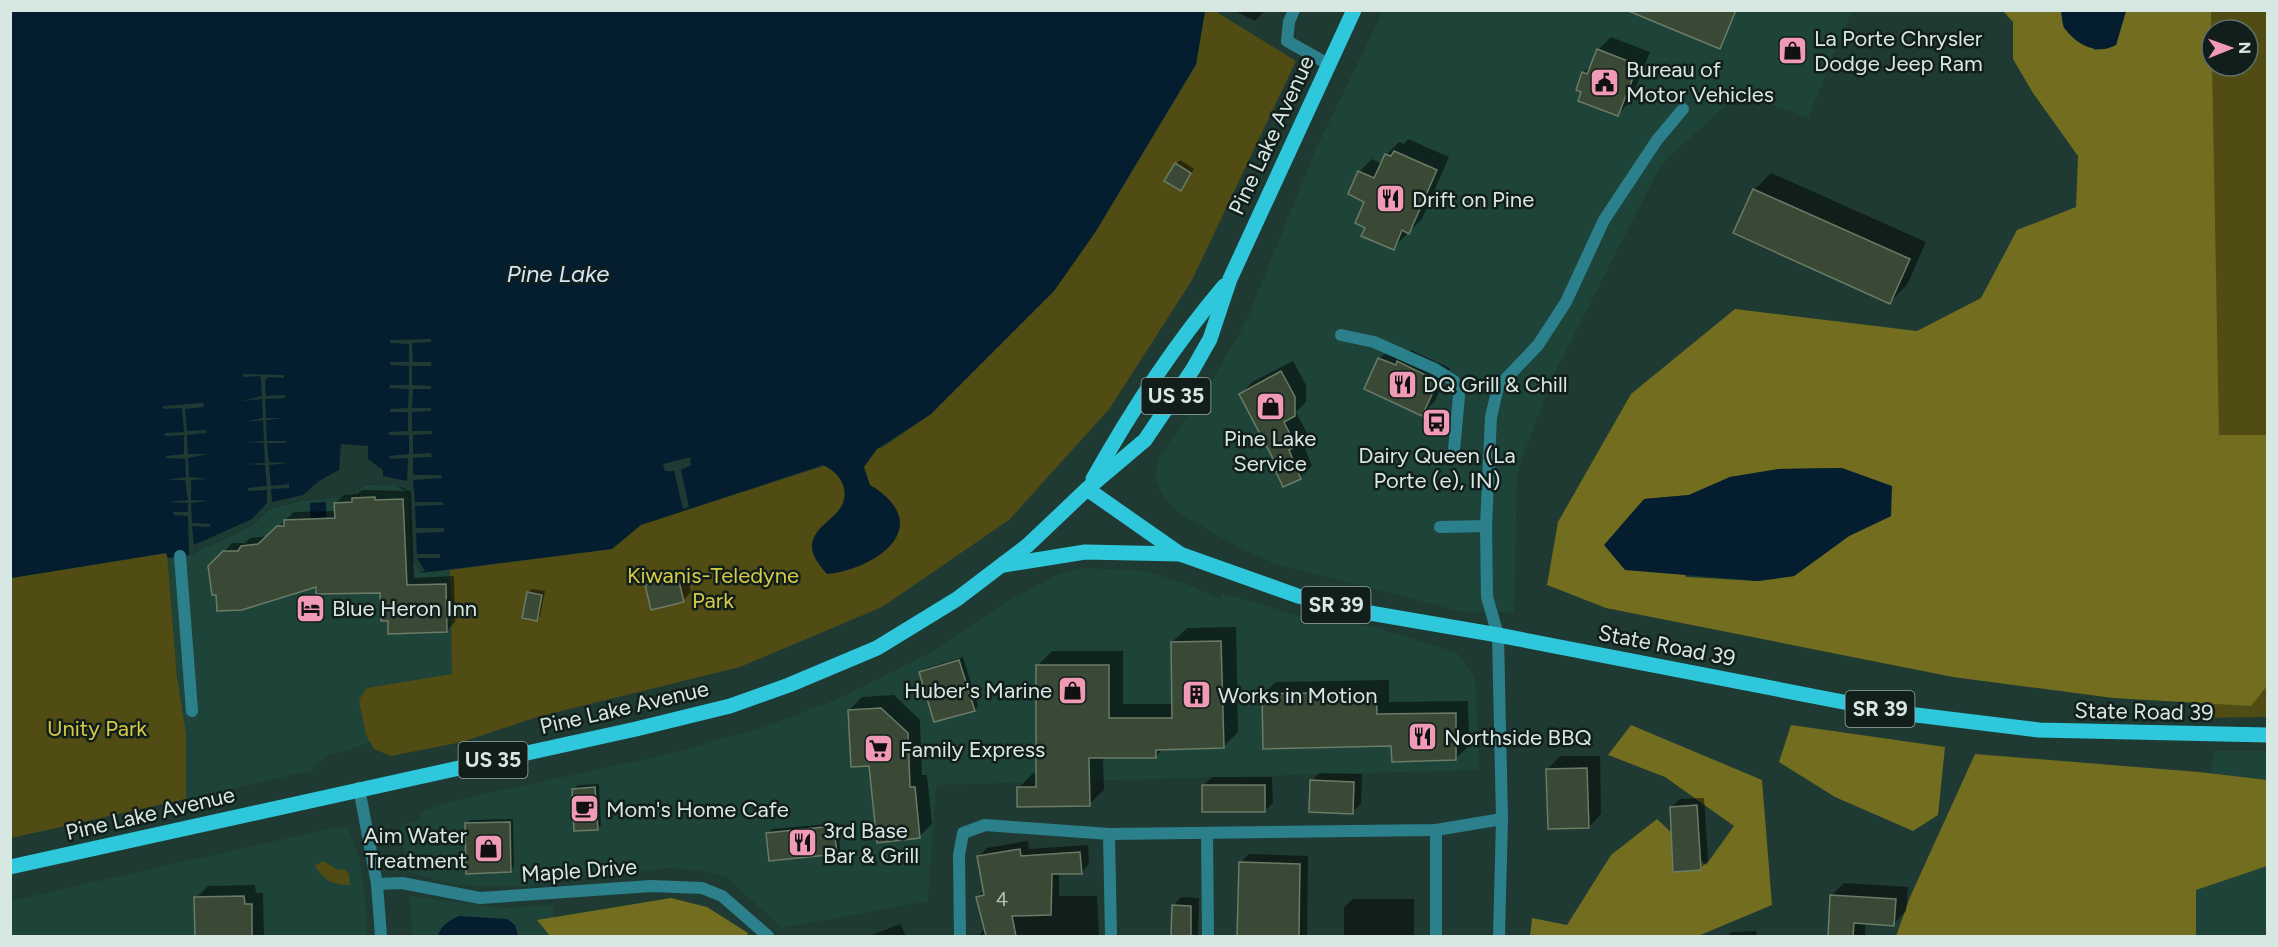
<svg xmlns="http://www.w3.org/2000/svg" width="2278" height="947" viewBox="0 0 2278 947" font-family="Figtree,sans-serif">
  <rect width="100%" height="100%" fill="#1e3a32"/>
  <g fill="#1e443a">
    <polygon points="1383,11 1852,11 1808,118 1741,92 1662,163 1554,374 1517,472 1514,613 1459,611 1273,563 1236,546 1176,511 1165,499 1156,481 1157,460 1210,383 1246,322 1315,151"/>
    <polygon points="319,481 409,481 422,573 450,570 452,674 421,726 325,757 310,771 186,799 186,733 177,678 168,558 189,555 264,514 268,509 302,500"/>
    <polygon points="1087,568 1146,571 1185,583 1221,599 1222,593 1304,617 1375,627 1457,653 1475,676 1479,770 936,785 928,901 782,928 726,877 703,871 668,868 521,887 457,885 408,872 400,829 403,824 421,820 420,812 458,800 681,751 767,726 838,699 937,649 1004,603 1061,573"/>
    <polygon points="2214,751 2267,751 2267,936 2190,936"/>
    <polygon points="348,827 359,856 365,897 367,936 11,936 10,901 332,828"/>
    <polygon points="410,896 503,908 554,905 555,936 412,936"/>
  </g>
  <g fill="#514c13" fill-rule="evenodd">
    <polygon points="1205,11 1215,11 1296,61 1192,280 1110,408 1009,520 882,607 740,667 537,717 462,742 391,756 374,749 366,735 359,700 367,688 452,674 450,570 612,549 640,525 883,447 931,414 1054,291 1096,231 1196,65"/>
    <path d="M2192,11H2267V717L2204,718ZM2212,30H2248V66H2212Z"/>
    <polygon points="167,553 177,678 186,733 186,799 11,838 11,578"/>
    <path d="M323,861L338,870L344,869L349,874L350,885C334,885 324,881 315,866Z"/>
  </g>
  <g fill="#736d20" fill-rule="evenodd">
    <path d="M2003,11H2061L2064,28L2095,50L2116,45L2126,11H2211L2219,435H2267V686L2251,706L2113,698L1953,677L1606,608L1547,585L1558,522L1631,394L1735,309L1917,331L1981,298L2017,230L2076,207L2078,156L2033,93L2013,59V22ZM1842,468L1891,516L1849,536L1794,576L1758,581L1686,577L1644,499L1689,495L1730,477L1779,469Z"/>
    <polygon points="1631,725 1762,780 1772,905 1698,936 1530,936 1532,918 1567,925 1611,855 1657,819 1706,865 1734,826 1665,777 1608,755"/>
    <polygon points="1791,725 1945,747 1938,815 1913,831 1835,797 1779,762"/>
    <polygon points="1975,754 2199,772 2267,780 2267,866 2196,890 2196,936 1896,936 1910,897"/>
    <polygon points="671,898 707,907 748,933 747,936 550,936 537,920"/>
  </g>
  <g fill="#041e30">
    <path d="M11,11H1205L1196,64L1096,231L1054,291L931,414L877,449L864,467L870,485C937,525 878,569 827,574C820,566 811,556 812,544C815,527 833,520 841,507C851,489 839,472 823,465L641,525L612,549L421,573L412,560L409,494C399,482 379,484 364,485L359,489L360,496L302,500L269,509L253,525L189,555L168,558L166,553L11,578Z"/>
    <path d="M2061,11V10L2126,11L2116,45C2098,55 2078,46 2065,29C2062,25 2062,16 2061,11Z"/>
    <polygon points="1842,468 1892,486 1891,516 1849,536 1794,576 1758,581 1625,570 1604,545 1644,499 1689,495 1730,477 1779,469"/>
    <polygon points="326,502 326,533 311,534 310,503"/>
    <path d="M459,916L507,919L515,925L518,936H438C440,926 450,920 459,916Z"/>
  </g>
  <g fill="#1e3a32">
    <polygon points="431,339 431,342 412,343 413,362 431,362 432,366 412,366 412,385 431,386 431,389 413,389 412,408 431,408 431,411 412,412 412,431 432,431 432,434 413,435 413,454 431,453 432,457 413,458 413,475 441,475 442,478 413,480 415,502 443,502 443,505 415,506 416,528 444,528 444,532 416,533 417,554 440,554 440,558 417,558 425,571 421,573 412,560 409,494 404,488 384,484 363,485 359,489 360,496 302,500 269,509 253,525 189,555 188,516 174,515 173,512 188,512 188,503 168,502 188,500 185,480 167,480 186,477 185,459 166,458 166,456 184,454 184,435 165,436 165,433 184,432 182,408 163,409 163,406 203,403 204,407 185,409 187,431 206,430 206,433 187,435 188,454 208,454 188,458 189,477 208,479 191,480 191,500 210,501 191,503 192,523 210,524 211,527 192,526 194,545 252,519 267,503 267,490 248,491 248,488 267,486 265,465 246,464 265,463 264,443 245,442 264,441 263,420 244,422 263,418 262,399 242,401 262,396 261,379 260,376 243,377 243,374 284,375 284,378 268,377 265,380 266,396 285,395 285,398 265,399 266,418 285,418 266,420 267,441 286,441 286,443 267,443 269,462 288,463 269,465 271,486 289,484 289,488 271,489 272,502 303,495 319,481 339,470 341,444 368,446 368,459 383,470 383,476 407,481 408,458 390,459 389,456 409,454 409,435 389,435 389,432 408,431 408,412 390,412 390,409 408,408 409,389 389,388 390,385 409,385 409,366 390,365 390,362 409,362 409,344 390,343 390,340"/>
    <polygon points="690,457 691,465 681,470 689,507 683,509 674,471 665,471 663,464"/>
  </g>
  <g fill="#0007">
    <polygon points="1233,10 1265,10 1255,21"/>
    <polygon points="1627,10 1737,10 1720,47"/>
    <polygon points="1611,37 1650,52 1630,102 1618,114 1583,91 1583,73 1593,63 1598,50"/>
    <polygon points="1408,139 1449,157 1422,219 1393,248 1367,227 1366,201 1359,172 1372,159 1382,164 1386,155 1399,142 1404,144"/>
    <polygon points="1180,160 1194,169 1184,185 1176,164"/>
    <polygon points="1771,173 1926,242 1907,285 1890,302 1735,233 1755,189"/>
    <polygon points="1392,346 1408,353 1411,350 1450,368 1435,401 1422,414 1379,359"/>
    <polygon points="1293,361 1306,385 1306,402 1296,412 1307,433 1301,439 1312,466 1300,477 1284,485 1281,469 1241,394 1252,382"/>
    <polygon points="362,490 411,491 414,578 454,576 455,622 447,631 389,619 381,591 317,585 210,567 232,543 245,543 250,538 268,536 294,512 336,511 336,503 344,495 358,494"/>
    <polygon points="686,570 691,592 683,601 647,586 655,577"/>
    <polygon points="532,589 545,591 540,616 537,620 528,593"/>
    <polygon points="1236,627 1238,732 1223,747 1164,748 1156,756 1103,756 1104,790 1089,804 1019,788 1033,773 1038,773 1037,666 1052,651 1123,651 1123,704 1173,704 1172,642 1187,628"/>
    <polygon points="963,657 978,706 975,710 921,673 924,669"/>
    <polygon points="1389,680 1389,702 1468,701 1469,746 1456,758 1393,745 1263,694 1276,682"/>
    <polygon points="894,695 920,720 922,775 927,775 932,824 919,837 870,765 849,710 862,697"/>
    <polygon points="1560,756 1600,756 1601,814 1589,827 1548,769"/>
    <polygon points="1320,773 1362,774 1361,804 1352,812 1311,781"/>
    <polygon points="1212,777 1272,777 1273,803 1264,811 1204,785"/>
    <polygon points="599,784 601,825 597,829 574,789 578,785"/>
    <polygon points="1704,798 1708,860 1700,869 1671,807 1680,799"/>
    <polygon points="513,819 514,867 510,871 466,824 470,820"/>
    <polygon points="838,823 840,849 837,853 768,833 772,829"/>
    <polygon points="1028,841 1029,849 1088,845 1089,864 1081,873 1059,873 1059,896 1097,896 1099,936 979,936 985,927 978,897 984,890 979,856 987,848"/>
    <polygon points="1249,854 1308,856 1307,936 1240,936 1240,863"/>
    <polygon points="1844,883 1908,887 1906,911 1893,924 1865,922 1865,936 1829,936 1831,896"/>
    <polygon points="255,885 256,893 263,893 264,936 197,936 196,898 208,886"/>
    <polygon points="1181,897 1199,898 1198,936 1172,936 1173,906"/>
    <polygon points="1353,899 1414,899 1414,936 1344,936 1344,907"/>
    <polygon points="900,924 906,936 870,936"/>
    <polygon points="1756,931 1757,936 1727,936 1732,932"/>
  </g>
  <g fill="#3a4936" stroke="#6a7b66" stroke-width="1.5">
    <polygon points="1626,10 1736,10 1720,49"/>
    <polygon points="1597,49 1638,65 1618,116 1578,101 1581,92 1576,90 1582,72 1587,74"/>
    <polygon points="1394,151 1437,170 1409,234 1402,230 1394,250 1361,236 1365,228 1355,223 1364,202 1348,194 1358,171 1374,178 1385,154 1391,156"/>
    <polygon points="1175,163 1191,173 1181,191 1164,181"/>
    <polygon points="1753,189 1910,259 1890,304 1733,233"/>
    <polygon points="1378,358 1396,365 1397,361 1438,381 1422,416 1364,389"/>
    <polygon points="1281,371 1295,397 1295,416 1284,422 1296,446 1289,450 1301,479 1283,487 1276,472 1279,470 1239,394"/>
    <polygon points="375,497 375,500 403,499 407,585 446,584 447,632 388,634 388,621 381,621 380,593 316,594 316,587 242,610 217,611 216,595 212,595 208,566 223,551 238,551 241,546 258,544 277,526 284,526 284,520 335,518 334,503 352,502 352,498"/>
    <polygon points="678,577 684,602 651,610 645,585"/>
    <polygon points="527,592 542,595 537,621 522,618"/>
    <polygon points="1221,641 1224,748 1156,750 1156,758 1089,758 1090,806 1017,807 1017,787 1036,787 1036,665 1109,665 1109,718 1172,718 1171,642"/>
    <polygon points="959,660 975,711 934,722 919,672"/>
    <polygon points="1376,692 1377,714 1456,713 1456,760 1392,762 1391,746 1263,749 1262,694"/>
    <polygon points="881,708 908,733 910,787 915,787 920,838 877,843 869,766 851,767 848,710"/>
    <polygon points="1587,768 1589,828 1548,829 1546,769"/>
    <polygon points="1310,780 1354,782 1353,814 1309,812"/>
    <rect x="1202" y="785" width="63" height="27"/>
    <polygon points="595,787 598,830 574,831 572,789"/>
    <polygon points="1697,805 1701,870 1673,872 1670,807"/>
    <polygon points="510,822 511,872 466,874 465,823"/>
    <polygon points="834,826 837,854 769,861 766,833"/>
    <polygon points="1020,849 1021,856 1080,852 1082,874 1052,874 1051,915 1012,916 1016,936 986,936 976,897 984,895 977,856"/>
    <polygon points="1239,862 1300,864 1299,936 1237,936"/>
    <polygon points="1830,895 1896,899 1894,926 1854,923 1853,936 1828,936"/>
    <polygon points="244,896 245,904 252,904 252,936 195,936 194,897"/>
    <polygon points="1172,905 1191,906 1191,936 1171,936"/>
  </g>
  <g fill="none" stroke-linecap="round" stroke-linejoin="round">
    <g stroke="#2c808c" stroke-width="12">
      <polyline points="1341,335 1374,342 1435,369 1454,381 1459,396 1454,450"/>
      <polyline points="1440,527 1486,526"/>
      <polyline points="180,556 192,711"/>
      <polyline points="1498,635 1487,597 1486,526 1491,417 1498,387 1538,345 1566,302 1604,220 1657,140 1683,109"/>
    </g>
    <g stroke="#2c808c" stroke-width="12">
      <polyline points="1294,10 1289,22 1287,41 1328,64"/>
      <polyline points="359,788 377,884 381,936"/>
      <polyline points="1207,833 1208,936"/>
      <polyline points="1109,834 1111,936"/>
      <polyline points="377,884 402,883 480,898 651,886 702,888 722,896 768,936"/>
      <polyline points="960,936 959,855 963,833 985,825 1109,834 1436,830 1502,819"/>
      <polyline points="1436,936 1436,830"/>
    </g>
    <polyline stroke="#2c808c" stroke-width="12" points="1498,635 1502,819 1499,936"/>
    <g stroke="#2fc7db" stroke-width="15">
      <path d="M1093,479C1131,411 1174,345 1224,286"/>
      <polyline points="1087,489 1180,554 1298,596 1370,613 1498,635 1900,713 2039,730 2268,735"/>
      <polyline points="1004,565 1085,552 1180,554"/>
      <polyline points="10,867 636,729 730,706 789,685 877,648 957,599 1028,545 1087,489 1145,440 1193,369 1210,339 1230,279 1354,10"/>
    </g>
  </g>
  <defs>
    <symbol id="shop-square" viewBox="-11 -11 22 22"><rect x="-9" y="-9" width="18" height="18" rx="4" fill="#f09ab5" stroke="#121e1b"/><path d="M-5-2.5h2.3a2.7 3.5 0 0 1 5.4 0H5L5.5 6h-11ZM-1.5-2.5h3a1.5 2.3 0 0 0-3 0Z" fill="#111"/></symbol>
    <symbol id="civic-square" viewBox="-11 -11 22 22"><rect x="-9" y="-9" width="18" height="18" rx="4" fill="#f09ab5" stroke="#121e1b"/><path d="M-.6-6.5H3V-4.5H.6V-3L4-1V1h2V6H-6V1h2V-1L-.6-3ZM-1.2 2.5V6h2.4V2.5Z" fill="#111"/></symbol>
    <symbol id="restaurant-square" viewBox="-11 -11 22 22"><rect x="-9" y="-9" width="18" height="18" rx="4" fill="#f09ab5" stroke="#121e1b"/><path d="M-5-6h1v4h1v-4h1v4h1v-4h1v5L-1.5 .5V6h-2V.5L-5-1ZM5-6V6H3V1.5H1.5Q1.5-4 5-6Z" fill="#111"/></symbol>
    <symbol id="bus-square" viewBox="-11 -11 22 22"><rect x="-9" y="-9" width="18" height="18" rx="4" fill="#f09ab5" stroke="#121e1b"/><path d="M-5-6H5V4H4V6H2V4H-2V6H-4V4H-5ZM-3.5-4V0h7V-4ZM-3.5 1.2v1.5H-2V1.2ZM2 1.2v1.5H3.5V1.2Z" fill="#111"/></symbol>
    <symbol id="hotel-square" viewBox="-11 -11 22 22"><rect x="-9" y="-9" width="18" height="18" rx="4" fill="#f09ab5" stroke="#121e1b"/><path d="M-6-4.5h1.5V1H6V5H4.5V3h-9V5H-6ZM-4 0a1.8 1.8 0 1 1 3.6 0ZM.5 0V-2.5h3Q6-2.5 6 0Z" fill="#111"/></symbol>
    <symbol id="building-square" viewBox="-11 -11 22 22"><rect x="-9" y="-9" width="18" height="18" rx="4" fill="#f09ab5" stroke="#121e1b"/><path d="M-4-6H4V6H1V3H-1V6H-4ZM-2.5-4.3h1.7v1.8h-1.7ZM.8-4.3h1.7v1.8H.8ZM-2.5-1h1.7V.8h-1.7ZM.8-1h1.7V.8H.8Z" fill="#111"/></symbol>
    <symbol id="supermarket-square" viewBox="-11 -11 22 22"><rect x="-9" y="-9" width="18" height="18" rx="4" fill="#f09ab5" stroke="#121e1b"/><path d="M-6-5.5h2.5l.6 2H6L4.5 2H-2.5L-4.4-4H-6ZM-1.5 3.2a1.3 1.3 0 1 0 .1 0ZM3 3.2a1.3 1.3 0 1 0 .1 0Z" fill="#111"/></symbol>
    <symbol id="cafe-square" viewBox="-11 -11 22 22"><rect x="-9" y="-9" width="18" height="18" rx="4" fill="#f09ab5" stroke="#121e1b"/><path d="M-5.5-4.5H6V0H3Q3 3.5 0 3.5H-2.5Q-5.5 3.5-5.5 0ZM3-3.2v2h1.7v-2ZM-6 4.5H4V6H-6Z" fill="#111"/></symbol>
  </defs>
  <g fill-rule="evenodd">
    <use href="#shop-square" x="1776" y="34" width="33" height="33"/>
    <use href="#civic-square" x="1588" y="66" width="33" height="33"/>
    <use href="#restaurant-square" x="1374" y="182" width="33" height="33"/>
    <use href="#restaurant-square" x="1386" y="368" width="33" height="33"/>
    <use href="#shop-square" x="1254" y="390" width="33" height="33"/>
    <use href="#bus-square" x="1420" y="406" width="33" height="33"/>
    <use href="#hotel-square" x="294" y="592" width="33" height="33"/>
    <use href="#shop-square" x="1056" y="674" width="33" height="33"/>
    <use href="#building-square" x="1180" y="678" width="33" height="33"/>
    <use href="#restaurant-square" x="1406" y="720" width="33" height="33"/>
    <use href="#supermarket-square" x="862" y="732" width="33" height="33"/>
    <use href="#cafe-square" x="568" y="792" width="33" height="33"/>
    <use href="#restaurant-square" x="786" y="826" width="33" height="33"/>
    <use href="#shop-square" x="472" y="832" width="33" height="33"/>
  </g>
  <g text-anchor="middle" stroke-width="5" stroke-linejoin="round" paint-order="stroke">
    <g font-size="20" fill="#b0c0b6">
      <text x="1002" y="906">4</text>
    </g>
    <g fill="#121e1b" stroke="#9caba6" stroke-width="1.5">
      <rect x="1141.5" y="378" width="69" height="36" rx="4.5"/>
      <rect x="1301.5" y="587" width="69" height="36" rx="4.5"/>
      <rect x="1845.5" y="691" width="69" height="36" rx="4.5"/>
      <rect x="458.5" y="742" width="69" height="36" rx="4.5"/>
    </g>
    <g font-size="21" font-weight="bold" fill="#d7e7e1">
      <text x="1176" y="403">US 35</text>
      <text x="1336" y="612">SR 39</text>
      <text x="1880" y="716">SR 39</text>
      <text x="493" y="767">US 35</text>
    </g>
    <g font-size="22" fill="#d7e7e1" stroke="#121e1b" text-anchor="start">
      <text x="1814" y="46">La Porte Chrysler<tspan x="1814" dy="25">Dodge Jeep Ram</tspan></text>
      <text x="1626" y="77">Bureau of<tspan x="1626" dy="25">Motor Vehicles</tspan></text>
      <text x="1412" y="207">Drift on Pine</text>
      <text x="1423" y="392">DQ Grill &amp; Chill</text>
      <text x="1270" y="446" text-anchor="middle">Pine Lake<tspan x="1270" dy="25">Service</tspan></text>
      <text x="1437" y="463" text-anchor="middle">Dairy Queen (La<tspan x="1437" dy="25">Porte (e), IN)</tspan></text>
      <text x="332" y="616">Blue Heron Inn</text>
      <text x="1052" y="698" text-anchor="end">Huber's Marine</text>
      <text x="1218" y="703">Works in Motion</text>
      <text x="1444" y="745">Northside BBQ</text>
      <text x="900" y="757">Family Express</text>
      <text x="606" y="817">Mom's Home Cafe</text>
      <text x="823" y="838">3rd Base<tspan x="823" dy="25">Bar &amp; Grill</tspan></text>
      <text x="467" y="843" text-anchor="end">Aim Water<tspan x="467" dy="25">Treatment</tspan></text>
    </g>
    <g font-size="22" fill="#d7e7e1" stroke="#121e1b">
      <text transform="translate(1271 135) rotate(-65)" y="8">Pine Lake Avenue</text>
      <text transform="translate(1667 645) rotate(11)" y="8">State Road 39</text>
      <text transform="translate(624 707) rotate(-13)" y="8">Pine Lake Avenue</text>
      <text transform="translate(2144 711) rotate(1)" y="8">State Road 39</text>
      <text transform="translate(150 813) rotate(-13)" y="8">Pine Lake Avenue</text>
      <text transform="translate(579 870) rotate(-4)" y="8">Maple Drive</text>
    </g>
    <g font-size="22" fill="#d6cb46" stroke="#121e1b">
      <text x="713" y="583">Kiwanis-Teledyne<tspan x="713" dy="25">Park</tspan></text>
      <text x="97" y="736">Unity Park</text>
    </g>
    <g font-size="24" font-style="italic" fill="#d3e6f7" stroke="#121e1b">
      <text x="558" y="282">Pine Lake</text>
    </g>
  </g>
  <rect width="2278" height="947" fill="none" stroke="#d7e7e1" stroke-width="24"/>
  <g transform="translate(2230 48) rotate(89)"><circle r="28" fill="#121e1b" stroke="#616e6a" stroke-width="1.5"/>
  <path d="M0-4.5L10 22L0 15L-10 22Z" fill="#f09ab5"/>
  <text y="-9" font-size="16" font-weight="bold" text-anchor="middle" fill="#d7e7e1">N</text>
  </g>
</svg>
